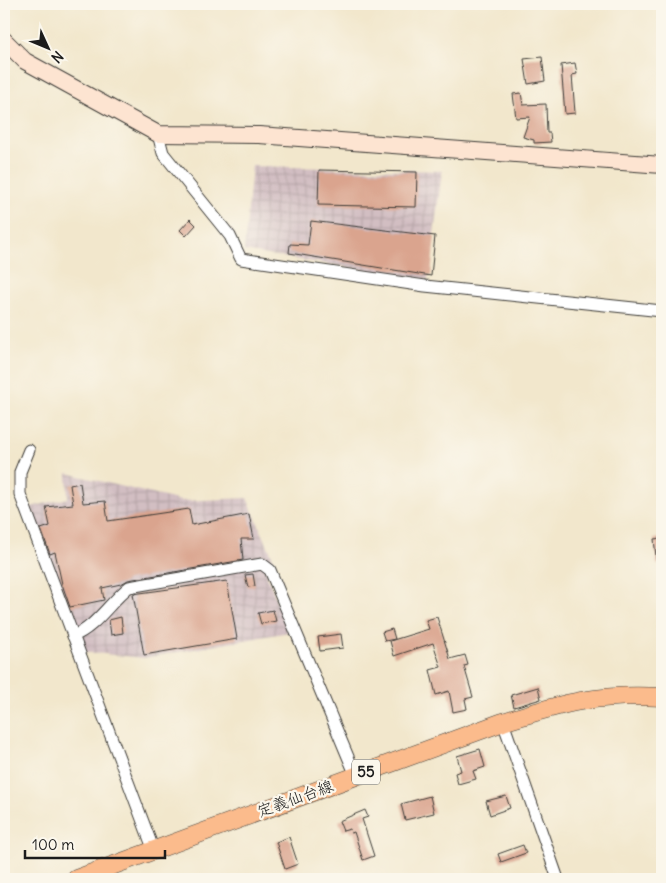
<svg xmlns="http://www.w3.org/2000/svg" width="666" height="883" viewBox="0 0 666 883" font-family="Delius,'Klee One',sans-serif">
  <defs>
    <pattern id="industrial-grid" width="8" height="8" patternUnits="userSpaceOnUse" patternTransform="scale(1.25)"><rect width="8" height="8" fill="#d2bec2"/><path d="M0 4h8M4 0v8" fill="none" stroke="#b4a3a6"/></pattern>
  </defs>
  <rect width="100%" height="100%" fill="#fbf7ec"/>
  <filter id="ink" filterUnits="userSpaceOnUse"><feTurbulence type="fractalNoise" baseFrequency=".02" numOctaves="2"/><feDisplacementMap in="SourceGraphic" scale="10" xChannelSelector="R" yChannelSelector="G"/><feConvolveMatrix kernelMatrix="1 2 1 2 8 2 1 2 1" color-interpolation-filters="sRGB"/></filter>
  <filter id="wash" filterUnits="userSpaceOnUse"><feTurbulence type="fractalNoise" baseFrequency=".0096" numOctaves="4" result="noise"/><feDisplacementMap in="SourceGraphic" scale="20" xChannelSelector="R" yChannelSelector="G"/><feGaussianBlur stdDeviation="1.12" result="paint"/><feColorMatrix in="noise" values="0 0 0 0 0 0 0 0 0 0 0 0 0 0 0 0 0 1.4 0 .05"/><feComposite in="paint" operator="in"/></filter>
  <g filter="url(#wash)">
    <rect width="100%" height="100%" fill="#f2e7cc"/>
    <g fill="url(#industrial-grid)">
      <polygon points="252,166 442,171 428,280 244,251"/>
      <polygon points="67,473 181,501 247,498 274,560 267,576 289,632 144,658 85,652 31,507 68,498"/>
    </g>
    <g id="blocks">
      <g fill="#daa48e">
        <polygon points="542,57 545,81 528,84 524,59"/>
        <polygon points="575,63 577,74 572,75 575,113 565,114 561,65"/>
        <polygon points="521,93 523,105 546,104 547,133 550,133 551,142 534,143 534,140 523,137 530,117 516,118 513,94"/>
        <polygon points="319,170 417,172 416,207 318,205"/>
        <polygon points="190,219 196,225 186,236 180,230"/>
        <polygon points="311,221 435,236 431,276 289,253 290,244 308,245"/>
        <polygon points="80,483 83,503 105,501 108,521 189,509 192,525 249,514 254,539 241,539 243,560 128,580 121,584 102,588 104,600 70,607 62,584 55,552 50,554 41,529 50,526 46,507 73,504 70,485"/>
        <polygon points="662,538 662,564 657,565 654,539"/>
        <polygon points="253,574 255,586 248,587 245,575"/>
        <polygon points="227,581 237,639 144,655 133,594"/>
        <polygon points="273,610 276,621 261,624 258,613"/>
        <polygon points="121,617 123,633 111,635 109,620"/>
        <polygon points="437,617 450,659 465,655 468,665 464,666 473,697 465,699 467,709 453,712 449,691 436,695 430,670 441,667 433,643 394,656 390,641 429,629 426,620"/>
        <polygon points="392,629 395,639 385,641 382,632"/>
        <polygon points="341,634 343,648 320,651 318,637"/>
        <polygon points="538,687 541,699 514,707 511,695"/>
        <polygon points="480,749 485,767 473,771 476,779 458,784 455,773 461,771 457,756"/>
        <polygon points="430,796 434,813 405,820 401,804"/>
        <polygon points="506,796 510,808 490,815 486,801"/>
        <polygon points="365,810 368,817 362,819 374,856 363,860 354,832 351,833 350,829 343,831 339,821"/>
        <polygon points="289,837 298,864 285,869 276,842"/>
        <polygon points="523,845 526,853 501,862 498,854"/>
      </g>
    </g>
  </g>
  <g filter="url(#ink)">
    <use href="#blocks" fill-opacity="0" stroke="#3c3a36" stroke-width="1"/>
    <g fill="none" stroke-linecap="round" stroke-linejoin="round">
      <defs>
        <g id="street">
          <polyline points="158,134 163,153 230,236 241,259 425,286 662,311"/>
          <polyline points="29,450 20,472 20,494 154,851"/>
          <path d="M73,636C95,628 110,602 129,587L262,564L270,570L356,776"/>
          <polyline points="503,722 558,879"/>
        </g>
        <polyline id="secondary" points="4,40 25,61 158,134 259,135 662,165"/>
        <path id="primary" d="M76,879L503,722C563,703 599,693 662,697"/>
      </defs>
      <use href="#street" stroke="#3c3a36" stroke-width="13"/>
      <use href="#secondary" stroke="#3c3a36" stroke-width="18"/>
      <use href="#primary" stroke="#3c3a36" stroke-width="19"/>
      <use href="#street" stroke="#fff" stroke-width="11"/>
      <use href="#secondary" stroke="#fde4d1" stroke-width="16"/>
      <use href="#primary" stroke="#fbbb8c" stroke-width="18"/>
    </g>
  </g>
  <g text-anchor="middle" stroke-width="4.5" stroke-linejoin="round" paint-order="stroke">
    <rect fill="#fbf7ec" stroke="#5f5e5a" stroke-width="1" x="352" y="759.5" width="28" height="25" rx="4"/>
    <g font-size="15" font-weight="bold" fill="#1c1c1c">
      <text x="366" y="777">55</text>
    </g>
    <g font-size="16" fill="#1c1c1c" stroke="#fbf7ec">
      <text transform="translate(295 798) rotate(-20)" y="6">定義仙台線</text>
    </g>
  </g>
  <rect width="666" height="883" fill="none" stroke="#fbf7ec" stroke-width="20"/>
  <g transform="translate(48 48) rotate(134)" stroke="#fbf7ec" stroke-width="4" paint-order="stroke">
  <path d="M0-4L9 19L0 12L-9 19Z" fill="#1c1c1c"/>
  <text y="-8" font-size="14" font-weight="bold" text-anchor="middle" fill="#1c1c1c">N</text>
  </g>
  <path d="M25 850v8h140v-8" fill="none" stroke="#1c1c1c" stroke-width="2.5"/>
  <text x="32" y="850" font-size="15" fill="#1c1c1c" stroke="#fbf7ec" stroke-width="4" paint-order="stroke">100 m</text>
</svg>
